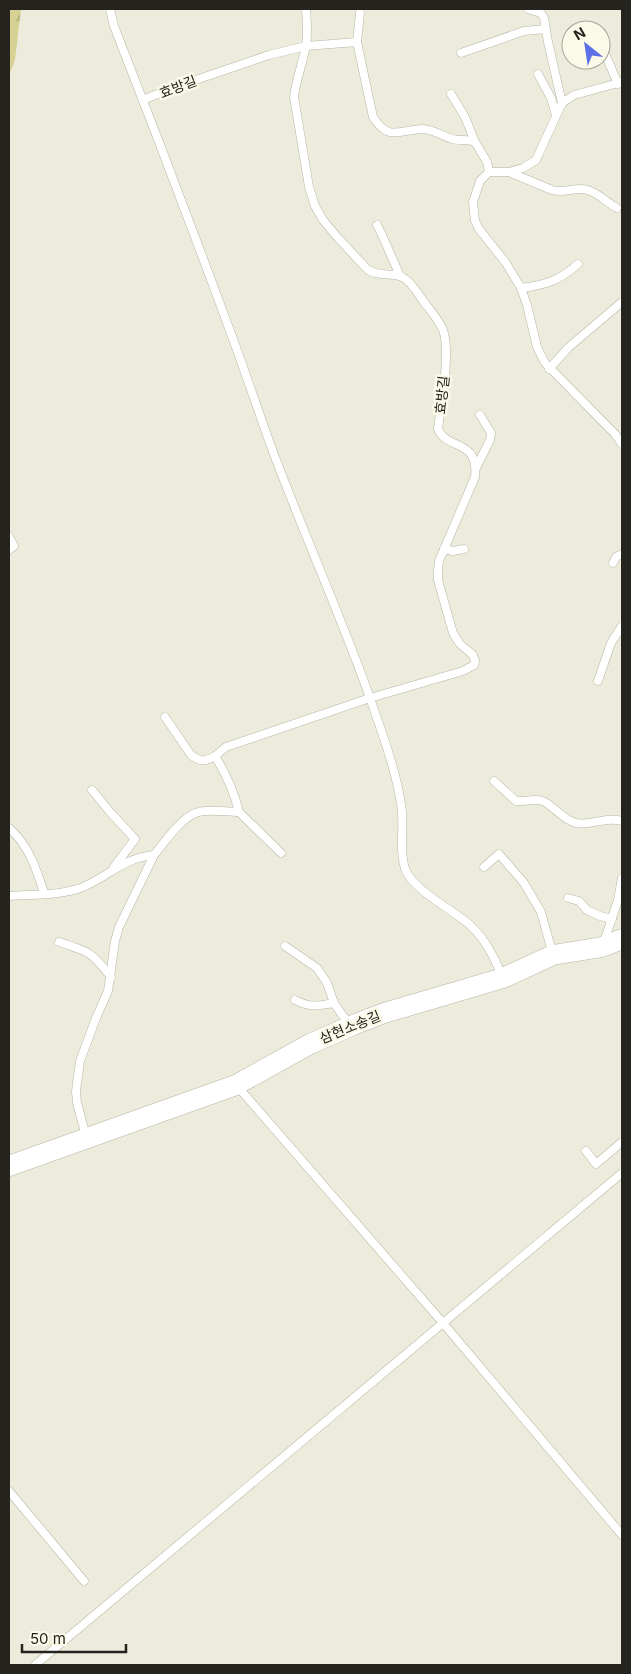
<svg xmlns="http://www.w3.org/2000/svg" width="631" height="1674" viewBox="0 0 631 1674" font-family="Inter,'Noto Sans KR',sans-serif">
  <defs>
    <pattern id="forest-firs" width="22" height="20" patternUnits="userSpaceOnUse" patternTransform="scale(1.25)"><rect width="22" height="20" fill="#d7d293"/><path d="M5 1l3.5 6h-7zM16 11l3.5 6h-7z" fill="#b8b47e"/></pattern>
  </defs>
  <rect width="100%" height="100%" fill="#edecdc"/>
  <polygon fill="url(#forest-firs)" points="9,9 21,9 15,60 9,75"/>
  <g fill="none" stroke-linecap="round" stroke-linejoin="round">
    <defs>
      <g id="service">
        <path d="M110,9L114,26C156,133 197,241 237,350C249,383 260,416 272,449C303,532 340,614 370,698C381,730 396,770 401,804C405,825 398,851 406,871C415,891 453,910 470,925C486,940 494,957 503,978"/>
        <polyline points="528,9 541,13 544,18 548,42 562,103 536,160 523,168 509,172 489,172 480,181 473,202 475,221 479,229 506,263 521,288 527,305 537,347 545,363 615,434 622,444"/>
        <polyline points="357,42 360,13"/>
        <polyline points="601,44 618,84"/>
        <polyline points="461,53 524,31 546,29"/>
        <polyline points="538,74 551,98 556,115"/>
        <polyline points="451,94 465,117 475,142"/>
        <path d="M143,100L172,88L269,55L306,46L357,42L373,117C389,142 399,130 422,129C433,129 442,136 452,139C460,141 468,139 475,142L487,162L489,172"/>
        <polyline points="562,103 574,95 622,82"/>
        <path d="M509,172L552,190C562,193 570,189 581,189C594,189 606,202 617,208"/>
        <polyline points="377,225 383,237 400,276"/>
        <path d="M521,288C545,285 559,281 578,264"/>
        <polyline points="549,369 569,347 622,302"/>
        <polyline points="476,468 490,440 491,433 480,415"/>
        <polyline points="9,537 14,546 9,550"/>
        <polyline points="444,549 453,551 464,549"/>
        <polyline points="613,563 616,557 622,554"/>
        <polyline points="598,681 611,643 622,626"/>
        <path d="M165,717L191,755C200,762 205,762 215,756"/>
        <path d="M494,781L516,801C524,802 535,798 543,801C555,807 563,820 576,823C591,826 606,816 622,821"/>
        <polyline points="92,790 110,812 135,839 114,867"/>
        <polyline points="239,812 281,853"/>
        <path d="M9,828C28,844 37,870 44,893"/>
        <polyline points="484,867 499,854 524,883 541,912 553,955"/>
        <path d="M9,896C33,894 60,896 83,887C109,876 123,858 154,855C164,843 183,815 199,812C211,809 226,812 239,812C234,791 226,774 215,756L226,747L370,698L463,671L474,665L475,661L473,655L460,644L453,633L438,580V570L439,561L475,477C479,438 447,451 438,429C441,404 451,352 443,330C439,320 431,311 424,302C418,294 413,284 404,278C393,271 381,278 368,270L338,238L323,220L315,206L309,187L294,97C296,79 303,63 306,45C308,33 307,21 306,9"/>
        <polyline points="568,898 579,901 587,910 600,916 612,919"/>
        <path d="M59,942C88,951 92,952 111,977"/>
        <polyline points="604,942 618,900 622,878"/>
        <polyline points="285,946 317,968 327,983 334,1003 343,1016 351,1024"/>
        <path d="M295,1000C312,1008 316,1006 334,1003"/>
        <polyline points="238,1087 443,1323 622,1535"/>
        <polyline points="86,1136 77,1103 76,1091 80,1061 96,1018 108,991 115,941 119,927 154,855"/>
        <polyline points="586,1151 596,1164 622,1142"/>
        <polyline points="9,1491 84,1581"/>
        <polyline points="35,1665 622,1173"/>
      </g>
      <polyline id="tertiary" points="9,1166 236,1085 310,1044 353,1025 384,1013 503,978 553,955 602,947 622,939"/>
    </defs>
    <use href="#service" stroke="#b6b5a5" stroke-width="9"/>
    <use href="#tertiary" stroke="#b6b5a5" stroke-width="21"/>
    <use href="#service" stroke="#fff" stroke-width="8"/>
    <use href="#tertiary" stroke="#fff" stroke-width="20"/>
  </g>
  <g text-anchor="middle" stroke-width="5" stroke-linejoin="round" paint-order="stroke">
    <g font-size="14" fill="#24231d" stroke="#fbfae9">
      <text transform="translate(178 87) rotate(-21)" y="5">효방길</text>
      <text transform="translate(442 395) rotate(-84)" y="5">효방길</text>
      <text transform="translate(350 1027) rotate(-22)" y="5">삼현소송길</text>
    </g>
  </g>
  <rect width="631" height="1674" fill="none" stroke="#24231d" stroke-width="20"/>
  <g transform="translate(586 45) rotate(330)"><circle r="24" fill="#fbfae9" stroke="#a5a497"/>
  <path d="M0-4L9 19L0 12L-9 19Z" fill="#5c6fe6"/>
  <text y="-8" font-size="14" font-weight="bold" text-anchor="middle" fill="#24231d">N</text>
  </g>
  <path d="M22 1644v8h104v-8" fill="none" stroke="#24231d" stroke-width="2.5"/>
  <text x="30" y="1644" font-size="15" fill="#24231d" stroke="#fbfae9" stroke-width="4" paint-order="stroke">50 m</text>
</svg>
